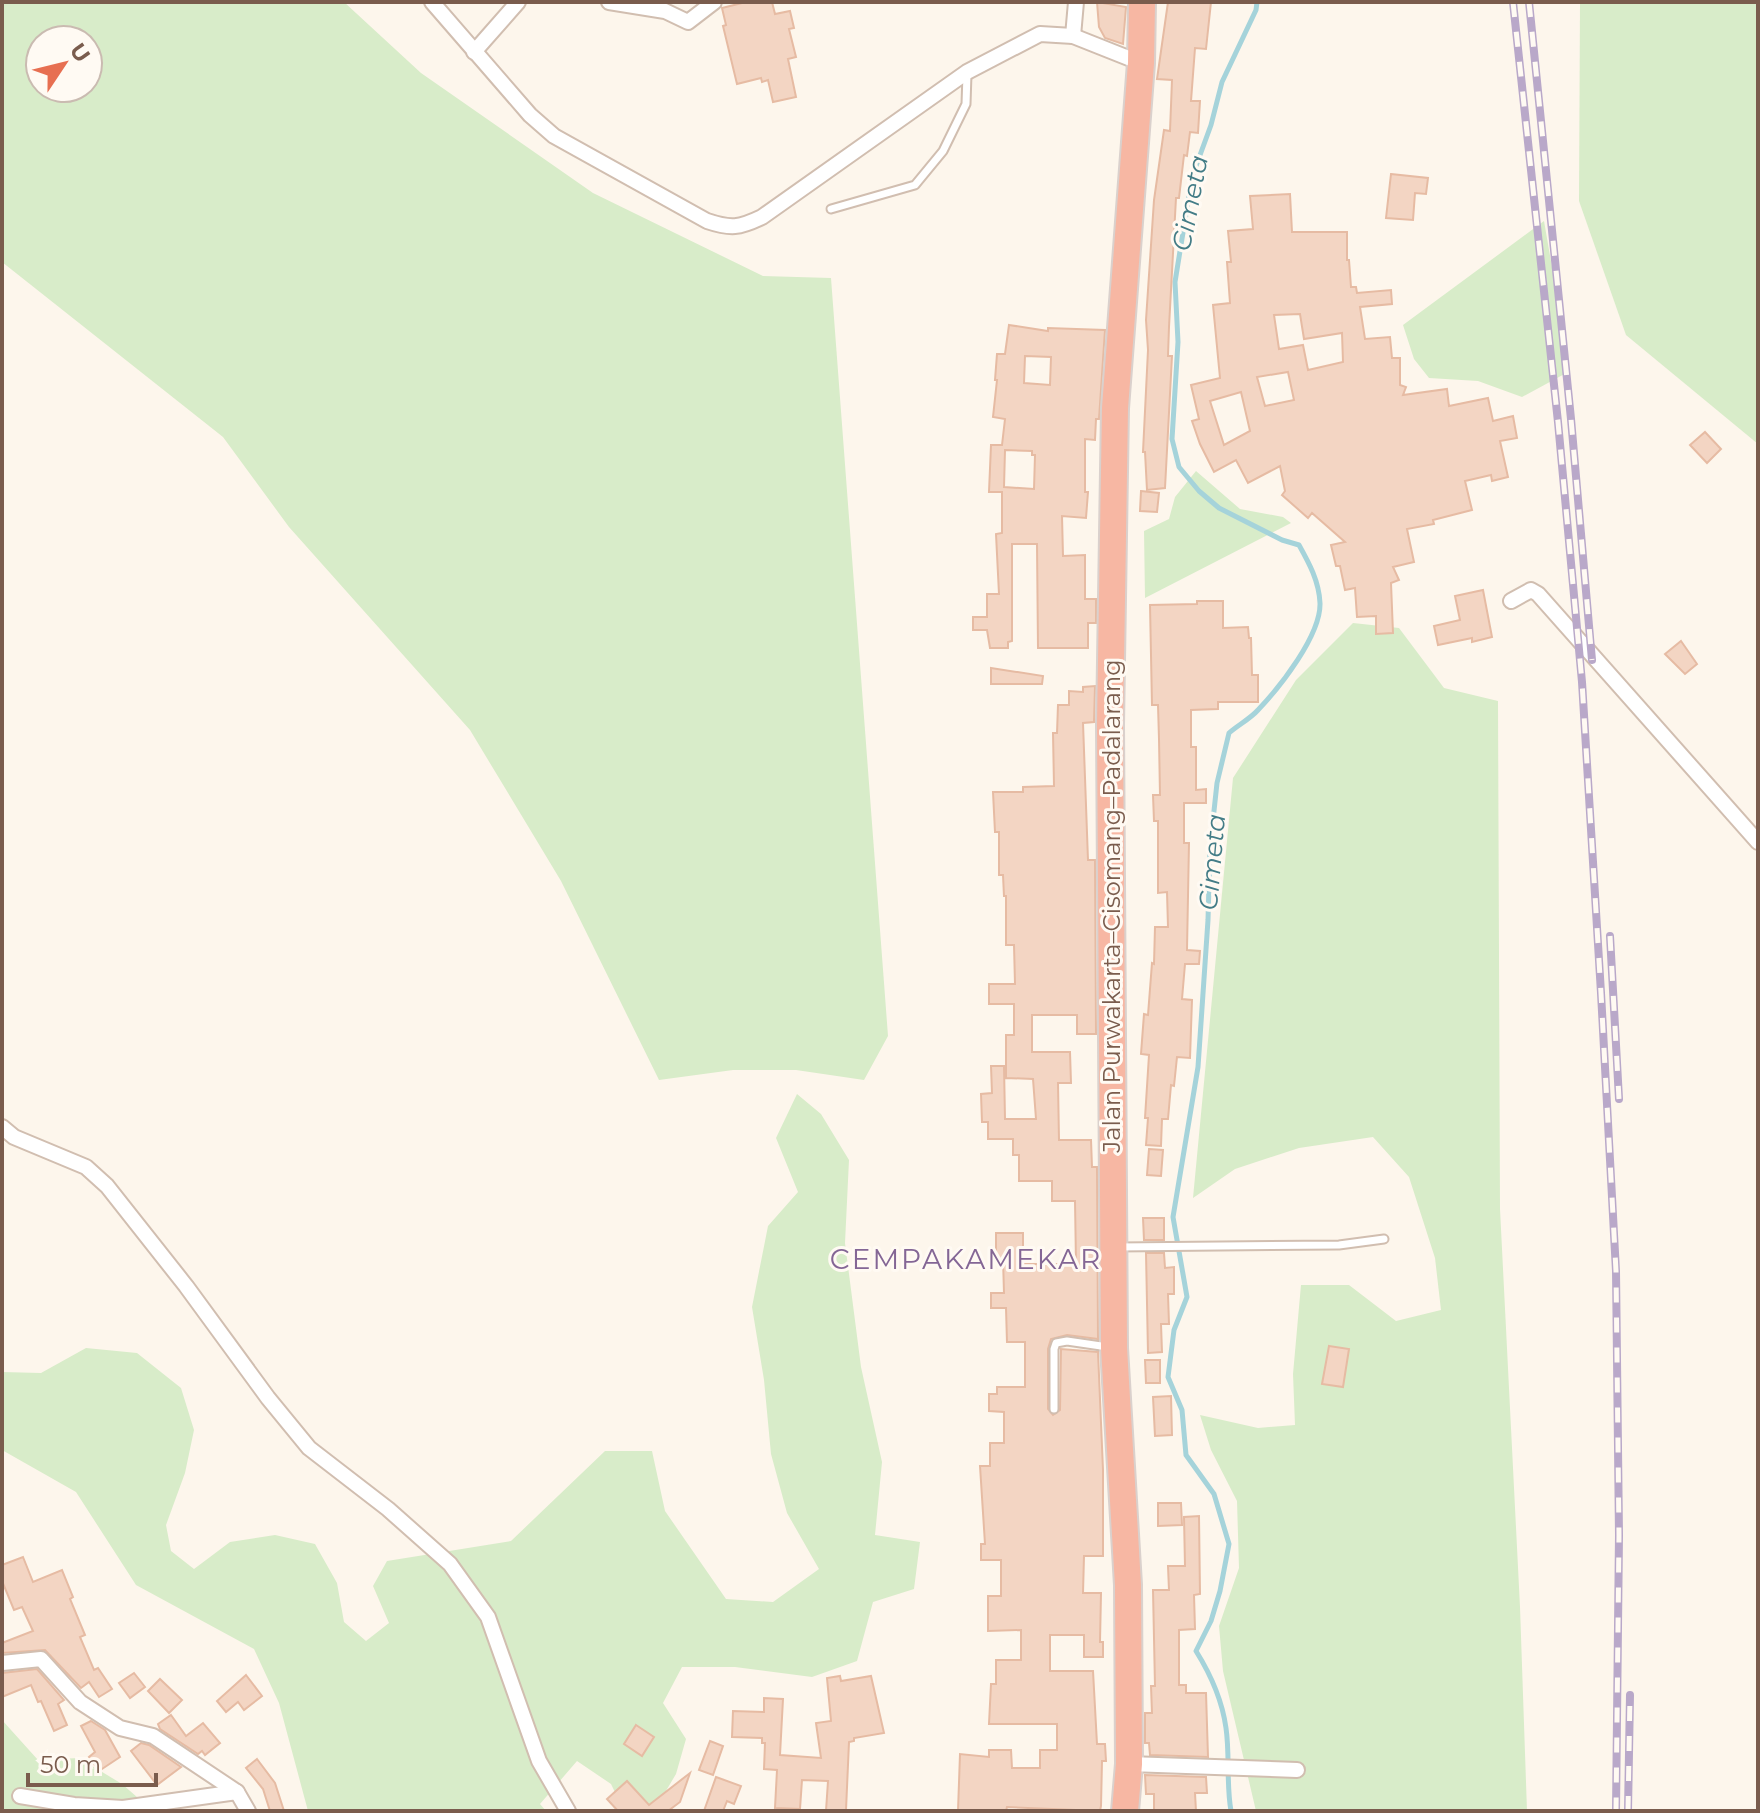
<svg xmlns="http://www.w3.org/2000/svg" width="1760" height="1813" viewBox="0 0 1760 1813" font-family="Montserrat,sans-serif">
  <rect width="100%" height="100%" fill="#fdf6ec"/>
  <g fill="#d8ecc9" fill-rule="evenodd">
    <path d="M2,2H344L421,73L593,193L763,276L831,278L888,1036L864,1080L796,1070H733L659,1080L561,881L470,730L289,527L223,437L2,262ZM88,40V88H40V40Z"/>
    <polygon points="1580,2 1758,2 1758,444 1626,335 1579,201"/>
    <polygon points="1544,221 1570,371 1522,397 1478,381 1429,378 1414,359 1403,325"/>
    <polygon points="1196,471 1240,509 1283,517 1291,523 1145,598 1144,531 1169,519 1175,497"/>
    <polygon points="1353,623 1399,628 1444,688 1498,701 1500,1209 1520,1607 1527,1811 1256,1811 1223,1671 1219,1626 1239,1568 1237,1501 1211,1450 1200,1415 1258,1428 1295,1425 1293,1374 1301,1285 1349,1285 1396,1321 1441,1310 1435,1258 1409,1177 1373,1137 1299,1148 1235,1169 1193,1198 1233,778 1296,680"/>
    <polygon points="797,1094 821,1114 849,1160 845,1243 861,1367 882,1462 875,1535 920,1542 914,1589 873,1602 857,1661 812,1677 735,1667 682,1667 663,1703 686,1739 676,1774 654,1811 624,1811 611,1784 577,1761 540,1804 546,1811 308,1811 279,1703 254,1649 136,1585 76,1492 2,1450 2,1372 41,1373 86,1348 137,1353 181,1388 194,1430 185,1473 166,1525 171,1551 194,1569 230,1542 275,1535 315,1544 337,1583 344,1622 366,1641 389,1623 373,1586 387,1561 511,1541 605,1451 652,1451 665,1511 726,1599 773,1602 819,1569 787,1513 771,1454 764,1380 752,1307 768,1226 798,1192 776,1138"/>
    <polygon points="2,1720 38,1760 79,1758 122,1784 153,1811 2,1811"/>
  </g>
  <g fill="none" stroke-linecap="round" stroke-linejoin="round">
    <path stroke="#a5d3da" stroke-width="5" d="M1231,1811C1226,1783 1230,1755 1226,1728C1222,1699 1211,1675 1196,1651L1211,1621L1220,1591L1229,1544L1214,1494L1186,1455L1182,1410L1168,1377L1174,1330L1187,1297L1173,1217L1198,1067L1208,920L1210,848L1217,783L1229,733C1238,725 1250,719 1258,710C1280,687 1321,635 1320,603C1319,581 1309,563 1299,545L1282,540L1219,508L1199,491L1179,467L1172,439L1178,342L1175,282L1192,177L1211,125L1222,82L1256,10L1257,2"/>
  </g>
  <g fill="#f3d5c3" stroke="#e6bba3" stroke-width="2" fill-rule="evenodd">
    <polygon points="746,2 772,2 775,14 790,11 794,28 789,29 796,57 788,59 796,97 773,102 768,80 762,82 761,78 737,84 723,26 726,25 722,8"/>
    <polygon points="1097,2 1126,7 1123,44 1105,38 1099,27"/>
    <polygon points="1168,2 1211,2 1206,49 1195,48 1191,101 1200,101 1198,133 1190,132 1187,156 1184,155 1179,198 1176,198 1169,327 1168,356 1172,356 1165,488 1147,490 1145,452 1143,452 1148,350 1146,320 1154,200 1164,130 1170,131 1172,80 1157,79"/>
    <polygon points="1391,174 1428,178 1426,194 1415,193 1413,220 1386,218"/>
    <path d="M1290,194L1292,232H1347V260H1349L1351,287H1356L1357,293L1391,290L1392,304L1360,307L1365,339L1390,337L1392,358H1400V385L1406,387L1403,395L1447,389L1449,406L1488,398L1493,421L1513,416L1517,438L1500,441L1508,477L1492,481L1491,475L1465,481L1472,510L1433,520L1434,524L1407,529L1414,562L1393,567L1399,580L1391,583L1393,633L1376,634V616L1357,617L1355,588L1345,590L1340,566H1336L1331,545L1345,542L1312,513L1308,518L1282,495L1285,491L1280,466L1248,483L1236,460L1214,472L1200,444L1192,421L1199,419L1191,385L1220,378L1213,305L1230,303L1227,262H1231L1228,231L1253,229L1250,196ZM1300,314L1304,339L1342,333L1343,362L1308,370L1303,345L1279,349L1274,315ZM1288,372L1294,400L1265,406L1257,377ZM1241,392L1250,431L1224,445L1210,401Z"/>
    <path d="M1009,325L1048,331V328L1105,330L1099,419H1096L1095,440L1085,439V492H1088L1086,518L1062,516L1063,556L1085,555V599H1096V623H1088V648H1038L1037,544H1012V641L1008,642V648H990L987,630H973V617H987V594H999L996,534L1002,533V492H989L991,445H1002L1005,419L993,417L997,380H995L997,354H1005ZM1025,356L1051,357L1050,385L1024,383ZM1005,450L1032,451V455H1035L1034,489L1004,487Z"/>
    <polygon points="1705,432 1721,449 1707,463 1690,445"/>
    <polygon points="1141,491 1159,493 1157,512 1140,511"/>
    <polygon points="1483,590 1492,637 1472,642 1472,638 1438,645 1434,626 1460,620 1455,596"/>
    <polygon points="1197,601 1223,601 1223,628 1248,627 1249,638 1251,638 1252,675 1258,675 1258,702 1218,702 1218,709 1191,710 1191,747 1196,747 1196,790 1206,789 1206,803 1184,803 1184,843 1189,843 1187,950 1200,951 1199,964 1185,964 1182,999 1192,1000 1190,1058 1177,1057 1174,1086 1171,1085 1168,1119 1162,1119 1161,1146 1146,1145 1148,1118 1145,1118 1149,1055 1141,1054 1144,1014 1148,1015 1152,963 1154,964 1155,927 1168,927 1167,892 1158,893 1158,821 1154,821 1153,795 1160,795 1159,739 1158,705 1152,705 1150,605 1197,604"/>
    <polygon points="1681,641 1697,664 1685,674 1665,654"/>
    <polygon points="991,668 1043,676 1042,684 991,684"/>
    <polygon points="1095,686 1094,722 1083,723 1088,860 1095,860 1096,1034 1077,1034 1077,1015 1032,1015 1032,1052 1070,1052 1071,1083 1058,1083 1059,1140 1091,1140 1092,1167 1097,1167 1098,1339 1067,1335 1051,1339 1048,1349 1048,1409 1053,1415 1060,1410 1061,1349 1098,1352 1103,1470 1103,1556 1084,1556 1083,1593 1101,1593 1100,1642 1103,1642 1103,1657 1084,1657 1084,1635 1050,1635 1050,1671 1093,1671 1097,1744 1105,1744 1106,1761 1102,1761 1101,1806 1100,1811 1007,1807 1006,1811 958,1811 960,1754 989,1757 989,1750 1011,1750 1012,1768 1040,1768 1040,1750 1057,1750 1057,1724 989,1724 991,1684 996,1684 996,1660 1021,1660 1021,1630 988,1631 988,1596 1001,1596 1001,1560 981,1560 981,1544 985,1544 980,1466 990,1466 990,1443 1004,1443 1004,1412 989,1411 989,1394 997,1394 997,1387 1025,1387 1025,1342 1007,1342 1006,1308 991,1308 991,1293 1004,1293 1003,1259 996,1259 996,1233 1023,1233 1023,1264 1076,1264 1075,1201 1052,1201 1052,1181 1019,1181 1019,1155 1013,1155 1013,1139 988,1139 988,1122 982,1122 981,1094 992,1093 991,1066 1004,1066 1005,1119 1036,1119 1033,1079 1006,1078 1006,1035 1014,1035 1014,1004 989,1004 989,984 1015,984 1014,945 1006,945 1006,896 1004,896 1003,875 999,875 999,832 995,832 993,792 1023,792 1023,787 1054,786 1053,733 1057,733 1058,705 1069,705 1069,691 1083,692 1083,687"/>
    <polygon points="1149,1149 1163,1150 1161,1176 1147,1175"/>
    <polygon points="1143,1218 1164,1218 1164,1240 1144,1240"/>
    <polygon points="1146,1253 1164,1253 1165,1268 1174,1267 1174,1294 1168,1294 1169,1324 1161,1324 1162,1352 1148,1353"/>
    <polygon points="1329,1346 1349,1349 1343,1387 1322,1384"/>
    <polygon points="1145,1360 1160,1360 1160,1383 1146,1383"/>
    <polygon points="1171,1396 1172,1435 1155,1436 1153,1397"/>
    <polygon points="1158,1503 1181,1503 1182,1525 1158,1526"/>
    <polygon points="1199,1516 1200,1594 1194,1595 1195,1629 1179,1630 1179,1685 1186,1685 1186,1693 1206,1693 1208,1757 1150,1755 1149,1743 1145,1743 1145,1713 1152,1713 1151,1686 1155,1686 1153,1590 1169,1590 1168,1566 1185,1566 1184,1517"/>
    <polygon points="23,1557 33,1582 62,1570 73,1597 70,1599 85,1635 80,1637 94,1670 98,1668 112,1689 99,1697 89,1682 81,1688 45,1650 2,1653 2,1643 33,1631 22,1607 14,1610 2,1581 2,1565"/>
    <polygon points="37,1669 64,1700 58,1704 67,1725 54,1731 41,1701 38,1702 31,1685 2,1697 2,1673"/>
    <polygon points="134,1673 145,1687 130,1698 119,1683"/>
    <polygon points="246,1675 262,1696 244,1710 238,1702 226,1712 217,1701"/>
    <polygon points="840,1676 841,1681 871,1676 884,1733 854,1738 854,1741 849,1742 846,1810 826,1811 828,1781 802,1780 800,1809 775,1808 777,1770 764,1769 765,1743 762,1743 762,1738 732,1737 733,1711 764,1712 764,1698 783,1699 780,1755 821,1758 816,1723 831,1721 827,1678"/>
    <polygon points="160,1679 182,1700 169,1713 148,1691"/>
    <polygon points="171,1715 186,1736 203,1723 220,1743 205,1755 202,1751 198,1754 160,1729 158,1724"/>
    <polygon points="91,1721 105,1730 120,1757 99,1771 89,1757 95,1752 81,1726"/>
    <polygon points="636,1725 654,1737 642,1756 624,1744"/>
    <polygon points="710,1741 723,1746 713,1775 699,1770"/>
    <polygon points="141,1743 149,1745 181,1767 157,1785 131,1751"/>
    <polygon points="257,1759 275,1783 284,1811 270,1811 263,1789 246,1768"/>
    <polygon points="690,1773 680,1802 668,1811 618,1811 607,1799 627,1781 649,1805"/>
    <polygon points="1145,1775 1206,1777 1207,1793 1195,1793 1196,1811 1154,1811 1154,1794 1146,1794"/>
    <polygon points="716,1777 741,1786 734,1804 727,1801 723,1811 704,1811"/>
  </g>
  <g fill="none" stroke-linecap="round" stroke-linejoin="round">
    <defs>
      <g id="lane">
        <polyline points="831,209 915,185 943,151 966,104 967,74"/>
        <polyline points="1118,1247 1339,1245 1384,1239"/>
        <polyline points="1054,1409 1054,1349 1056,1343 1067,1341 1108,1347"/>
      </g>
      <g id="street">
        <path d="M432,2L530,115L554,136L707,221C731,229 739,228 762,217L967,72L1040,34L1073,36L1141,63"/>
        <polyline points="609,2 665,11 688,22 714,2"/>
        <polyline points="1073,36 1076,2"/>
        <polyline points="474,52 518,2"/>
        <polyline points="1511,601 1531,590 1538,594 1758,842"/>
        <polyline points="2,1127 14,1137 86,1167 107,1186 186,1286 268,1398 309,1448 388,1509 450,1564 488,1617 539,1761 568,1811"/>
        <polyline points="2,1663 41,1659 80,1702 120,1728 153,1736 237,1792 248,1811"/>
        <polyline points="1129,1764 1297,1770"/>
        <polyline points="20,1796 74,1805 123,1808 237,1792"/>
      </g>
      <polyline id="highway" points="1125,1811 1129,1764 1128,1585 1114,1348 1110,725 1115,408 1141,63 1142,2"/>
    </defs>
    <use href="#lane" stroke="#d1beb0" stroke-width="11"/>
    <use href="#street" stroke="#d1beb0" stroke-width="18"/>
    <use href="#highway" stroke="#dad1cd" stroke-width="30"/>
    <use href="#lane" stroke="#fff" stroke-width="7"/>
    <use href="#street" stroke="#fff" stroke-width="14"/>
    <use href="#highway" stroke="#f7b7a3" stroke-width="26"/>
    <defs>
      <g id="rail">
        <polyline points="1513,2 1558,422 1582,682 1601,993 1616,1271 1619,1535 1616,1811"/>
        <polyline points="1529,2 1571,419 1592,660"/>
        <polyline points="1610,936 1619,1099"/>
        <polyline points="1628,1811 1630,1695"/>
      </g>
    </defs>
    <use href="#rail" stroke="#b9a8c9" stroke-width="8"/>
    <use href="#rail" stroke="#fffaf3" stroke-width="5" stroke-dasharray="15" stroke-linecap="butt"/>
  </g>
  <g text-anchor="middle" stroke-width="6" stroke-linejoin="round" paint-order="stroke">
    <g font-size="24" fill="#7a5c4d" stroke="#fffaf3">
      <text transform="translate(1112 906) rotate(-90)" y="8">Jalan Purwakarta–Cisomang–Padalarang</text>
    </g>
    <g font-size="26" font-style="italic" fill="#437c86" stroke="#fffaf3">
      <text transform="translate(1190 203) rotate(-79)" y="9">Cimeta</text>
      <text transform="translate(1212 862) rotate(-85)" y="9">Cimeta</text>
    </g>
    <g font-size="28" letter-spacing="2" fill="#846695" stroke="#fffaf3">
      <text x="966" y="1269">CEMPAKAMEKAR</text>
    </g>
  </g>
  <rect width="1760" height="1813" fill="none" stroke="#7a5c4d" stroke-width="8"/>
  <g transform="translate(64 64) rotate(55)"><circle r="38" fill="#fffaf3" stroke="#cabbb1" stroke-width="2"/>
  <path d="M0-6L14 30L0 20L-14 30Z" fill="#e76f51"/>
  <text y="-12" font-size="22" font-weight="bold" text-anchor="middle" fill="#7a5c4d">U</text>
  </g>
  <path d="M28 1773v12h128v-12" fill="none" stroke="#7a5c4d" stroke-width="4"/>
  <text x="40" y="1773" font-size="24" fill="#7a5c4d" stroke="#fffaf3" stroke-width="6" paint-order="stroke">50 m</text>
</svg>
